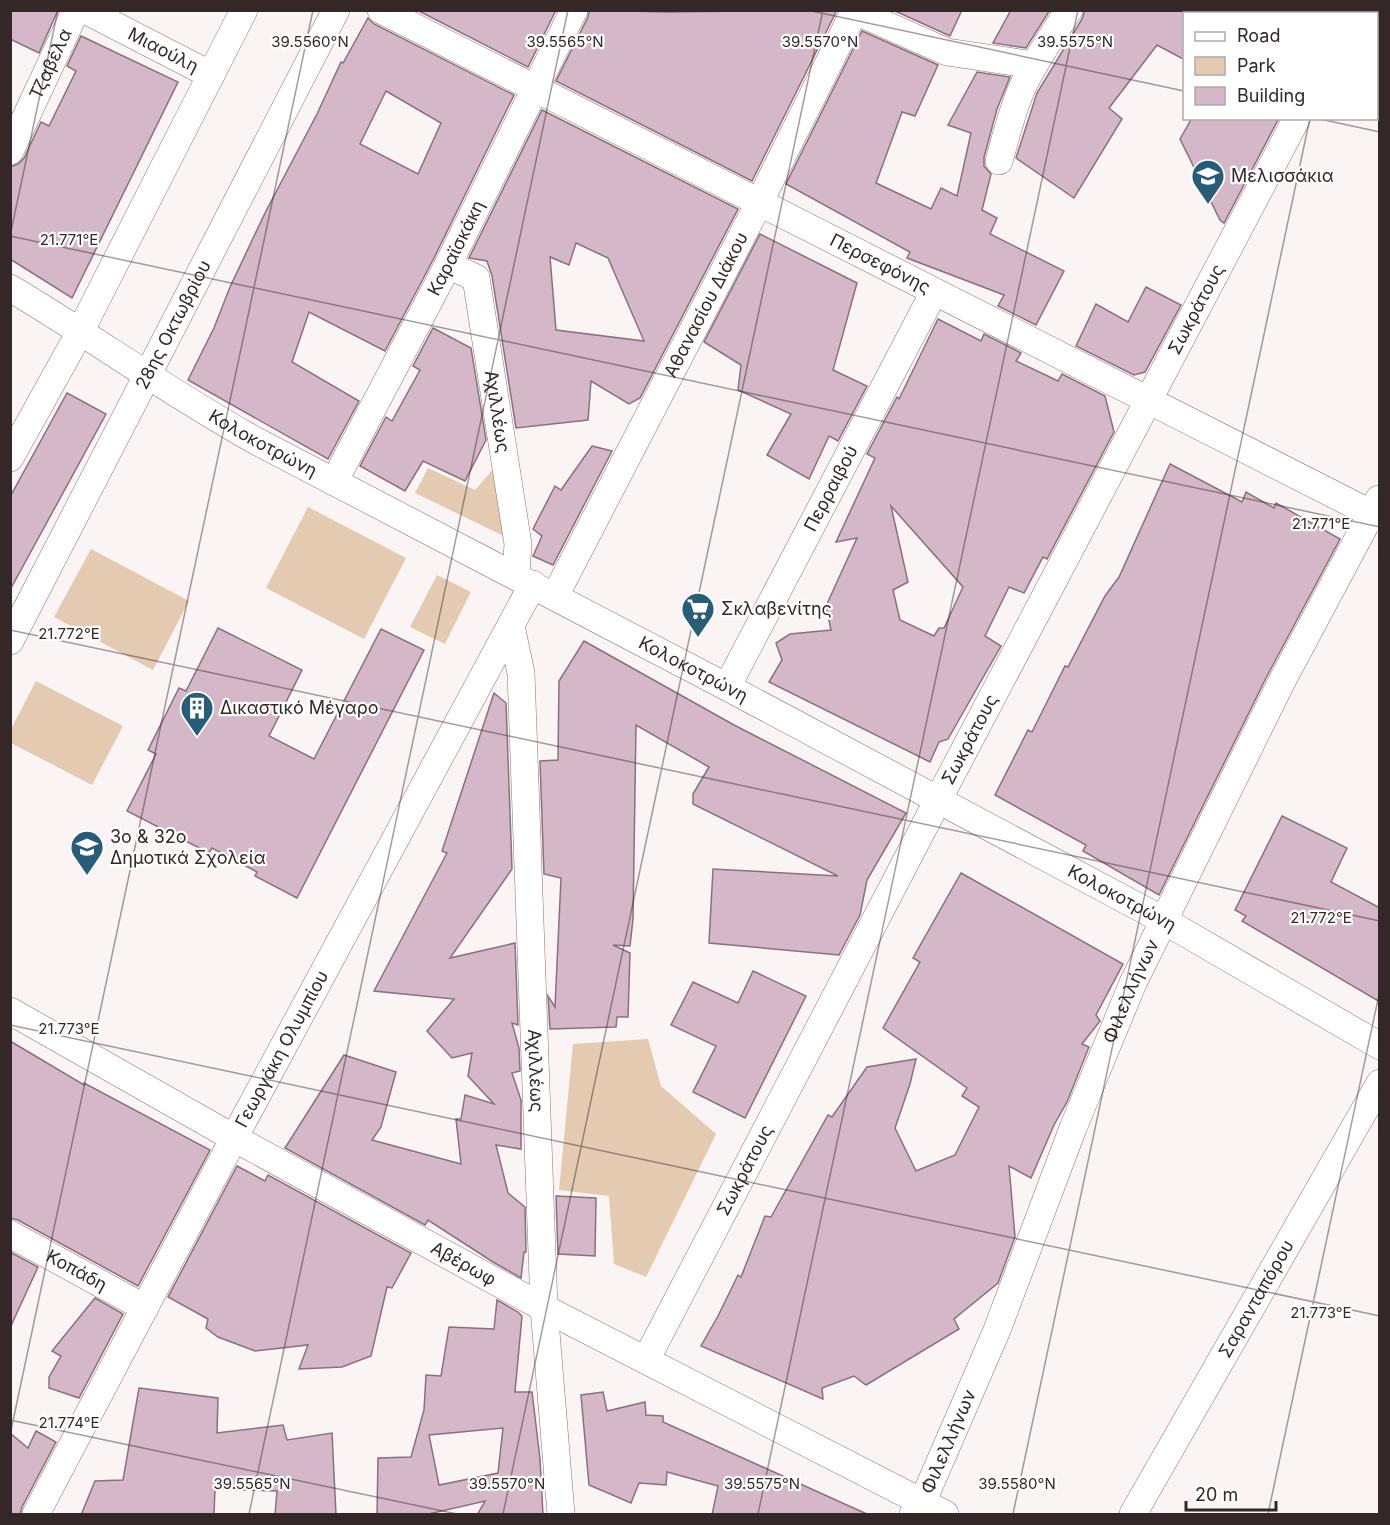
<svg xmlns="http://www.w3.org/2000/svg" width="1390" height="1525" viewBox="0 0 1390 1525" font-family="Inter,sans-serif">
  <rect width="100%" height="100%" fill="#fbf4f5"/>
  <g fill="#e3cab0">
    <polygon points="500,461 514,541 415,493 428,468 475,490"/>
    <polygon points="308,507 406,558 364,639 266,588"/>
    <polygon points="91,549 189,601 153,670 54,617"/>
    <polygon points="437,575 471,592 445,644 410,627"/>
    <polygon points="36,681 123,726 92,785 11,743 11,729"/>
    <polygon points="648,1039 661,1086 716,1134 646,1277 614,1264 609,1196 559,1190 573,1044"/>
  </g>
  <g fill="#d5b8c8" stroke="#8a707f" stroke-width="1.5" fill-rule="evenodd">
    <polygon points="10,10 58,10 39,53 10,39"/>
    <polygon points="417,10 556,10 528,67"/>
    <polygon points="589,10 667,12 837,10 752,181 556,81 588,17"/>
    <polygon points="893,10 962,10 950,36"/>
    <polygon points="1011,10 1050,10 1026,48 993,43"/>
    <polygon points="1085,10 1185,10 1185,60 1157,45 1109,108 1122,119 1074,198 1016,158 1037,93 1082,19"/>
    <path d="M368,18L374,24L514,95L434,258L385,351L309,312L292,362L359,401L328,459L188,380L214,328L230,287L266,211L317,114L341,62L343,63ZM386,91L441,123L418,174L360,144Z"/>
    <polygon points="862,31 938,65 915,116 902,112 876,183 931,209 941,188 957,196 971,133 948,125 977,72 1010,77 997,109 984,157 984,166 991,174 982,210 997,218 990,234 1064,271 1036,325 998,306 1004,295 907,258 910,252 786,184"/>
    <polygon points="81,36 178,82 72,298 10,259 10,167 18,164 24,158 41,122 49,126 76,71 67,66"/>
    <path d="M542,110L738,209L640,398L629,404L591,381L588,420L516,428L492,276L487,261L469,258ZM576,243L608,258L644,341L556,330L550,257L569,265Z"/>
    <polygon points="1192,118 1279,118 1224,223 1220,220 1180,139"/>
    <polygon points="760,234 857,283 833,370 867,386 838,441 829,436 809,479 767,455 791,414 738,390 741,365 704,342"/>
    <polygon points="1146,287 1181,305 1145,372 1134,375 1076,346 1096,304 1128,322"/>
    <path d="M938,319L981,341L984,334L1021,353L1016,361L1058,381L1062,374L1105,396L1114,432L1047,559L1043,557L1024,593L1009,587L985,636L1001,646L948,739L939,742L930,762L769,682L782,660L776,643L790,634L831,630L826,606L857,538L836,542L875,458L867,454L897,397L899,399ZM891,506L963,587L944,628H939L934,636L900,620L893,590L908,582Z"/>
    <polygon points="433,328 471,348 486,440 465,481 423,461 405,491 360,466 386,417 392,421 420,370 413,366"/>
    <polygon points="67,393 106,414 10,590 10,497"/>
    <polygon points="592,446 612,451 553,565 533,556 542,536 533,529 555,486 561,490"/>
    <polygon points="1170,464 1242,502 1246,492 1274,508 1276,503 1340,539 1266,678 1159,895 1083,851 1086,845 995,795 1028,730 1032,732 1065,666 1068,667 1105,596 1119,577"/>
    <polygon points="218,628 302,670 269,736 314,759 381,629 424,650 297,898 255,876 257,872 212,848 209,853 127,811 156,754 148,750 179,688 186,691"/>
    <polygon points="584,641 734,725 906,813 867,880 860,915 839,955 709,943 713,869 838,876 693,804 693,794 709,767 636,725 633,919 630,946 613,945 630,953 628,1017 617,1017 616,1027 550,1029 548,996 555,1007 561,878 544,874 540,761 558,760 559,681"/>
    <polygon points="494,693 506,703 512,869 450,958 515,943 518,1025 512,1023 519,1048 520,1071 512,1073 521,1100 521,1149 496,1145 508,1193 525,1207 526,1252 524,1252 521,1278 493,1262 428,1220 425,1225 285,1148 344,1055 396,1072 381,1127 372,1140 461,1164 456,1119 461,1119 465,1095 494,1104 468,1076 472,1053 452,1058 427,1031 454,999 374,991 447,853 442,851"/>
    <polygon points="1282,816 1347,848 1331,882 1380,908 1380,1002 1242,921 1246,916 1235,910"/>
    <polygon points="961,873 1123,964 1096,1015 1100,1021 1082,1044 1089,1047 1067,1102 1054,1125 1031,1178 1009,1166 1015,1237 998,1283 954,1319 959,1329 866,1385 854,1376 822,1388 823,1399 701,1346 718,1316 738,1275 741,1277 765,1216 771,1217 828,1115 832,1117 867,1067 916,1059 910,1084 895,1128 916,1171 955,1155 979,1107 962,1096 967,1088 883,1028 920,962 913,958"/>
    <polygon points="753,971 806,996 745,1118 693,1092 716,1046 671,1025 693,982 738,1003"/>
    <polygon points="10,1041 84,1085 84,1083 210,1150 138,1286 18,1220 10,1218"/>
    <polygon points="237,1166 265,1181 268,1175 411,1253 392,1288 387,1287 371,1356 342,1367 299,1369 308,1345 255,1351 218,1337 206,1328 208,1319 168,1297"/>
    <polygon points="556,1196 596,1198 595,1256 558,1254"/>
    <polygon points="10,1252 38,1267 10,1328"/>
    <polygon points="95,1298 123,1314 79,1398 49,1388 49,1377 61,1356 52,1351"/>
    <path d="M497,1300L518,1312L522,1316L515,1392H532L540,1459L543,1515H477L485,1501L424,1515H377L378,1458L411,1457L424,1410L426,1375L441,1376L449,1327L494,1329ZM503,1428L498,1473L439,1485L429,1435Z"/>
    <polygon points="139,1388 218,1398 217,1433 283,1425 287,1440 332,1433 336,1515 275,1515 277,1491 215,1489 214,1515 81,1515 95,1481 123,1480"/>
    <polygon points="603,1392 607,1411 645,1402 646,1415 663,1416 663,1422 869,1515 712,1515 718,1486 667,1472 666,1485 639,1483 631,1503 589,1485 581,1395"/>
    <polygon points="36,1431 56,1442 22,1507 20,1515 10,1515 10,1433 28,1448"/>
  </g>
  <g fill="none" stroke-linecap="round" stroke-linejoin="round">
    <defs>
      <g id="street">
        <path id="s1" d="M85,10L211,75"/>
        <path id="s2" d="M381,10L1380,518"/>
        <polyline points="1239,10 1245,14"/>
        <polyline points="855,11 947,52 1034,65"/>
        <polyline points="1353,14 1354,10"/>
        <polyline points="1376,76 1380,78"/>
        <path id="s3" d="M10,151L76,10"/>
        <path d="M999,161C1006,136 1012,110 1023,86C1036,59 1053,35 1069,10"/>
        <path id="s4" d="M448,265L476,278L518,544L516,575"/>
        <path id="s5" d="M10,288C94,338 173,395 258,442L727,687L1163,920L1380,1046"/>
        <polyline points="10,458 81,330 244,10"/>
        <path id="s6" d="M334,482L448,265L574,10"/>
        <path id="s7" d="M555,596L759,203L855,10"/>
        <path id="s8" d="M511,626L521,673L544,1308L561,1514"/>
        <path id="s9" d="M10,641L336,10"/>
        <path id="s10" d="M727,687L934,292"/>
        <path id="s11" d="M10,1011L234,1138L544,1308L945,1514"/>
        <path id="s12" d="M10,1234L145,1308"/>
        <path id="s13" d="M646,1360L938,800L1297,118"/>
        <path id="s14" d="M36,1514L234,1138L533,584"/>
        <path id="s15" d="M913,1514L922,1503L997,1330L1073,1128L1133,983L1280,685L1379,499"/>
        <path id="s16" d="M1133,1514L1380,1083"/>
      </g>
    </defs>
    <use href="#street" stroke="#907174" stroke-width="28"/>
    <use href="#street" stroke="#fff" stroke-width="27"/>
  </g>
  <path fill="none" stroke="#342728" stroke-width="1.5" stroke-opacity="0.45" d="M807,10L1184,91M1332,14L1333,10M1315,118L1380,132M10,236L1380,527M10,236L58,10M10,630L1380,921M10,1025L1380,1316M10,1420L457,1514M10,1435L313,10M249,1514L568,10M503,1514L823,10M758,1514L1078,10M1013,1514L1310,118M1268,1514L1380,990"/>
  <defs>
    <symbol id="school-pin" viewBox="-11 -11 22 30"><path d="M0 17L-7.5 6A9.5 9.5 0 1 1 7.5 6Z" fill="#275d78" stroke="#fff"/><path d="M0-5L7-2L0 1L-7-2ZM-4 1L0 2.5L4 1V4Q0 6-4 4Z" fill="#fff"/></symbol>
    <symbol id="supermarket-pin" viewBox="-11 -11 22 30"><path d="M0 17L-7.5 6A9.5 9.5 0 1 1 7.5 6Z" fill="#275d78" stroke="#fff"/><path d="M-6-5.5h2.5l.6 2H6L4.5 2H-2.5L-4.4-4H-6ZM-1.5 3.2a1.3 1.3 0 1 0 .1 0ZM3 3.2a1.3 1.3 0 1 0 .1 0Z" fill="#fff"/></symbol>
    <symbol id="building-pin" viewBox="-11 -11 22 30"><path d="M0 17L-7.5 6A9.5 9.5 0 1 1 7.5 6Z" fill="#275d78" stroke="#fff"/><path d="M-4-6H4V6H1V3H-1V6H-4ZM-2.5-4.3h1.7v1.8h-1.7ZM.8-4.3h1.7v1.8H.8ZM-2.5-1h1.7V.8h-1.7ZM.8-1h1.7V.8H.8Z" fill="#fff"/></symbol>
  </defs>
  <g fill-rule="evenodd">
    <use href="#school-pin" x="1189" y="157" width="38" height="52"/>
    <use href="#supermarket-pin" x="679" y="590" width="38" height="52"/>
    <use href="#building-pin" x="178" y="689" width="38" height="52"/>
    <use href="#school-pin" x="68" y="828" width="38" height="52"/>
  </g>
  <g text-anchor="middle" stroke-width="4.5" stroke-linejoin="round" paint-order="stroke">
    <g font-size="18" fill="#342728" stroke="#fff">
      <text dy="6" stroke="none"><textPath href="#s1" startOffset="88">Μιαούλη</textPath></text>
      <text dy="6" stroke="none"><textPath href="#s3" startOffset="96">Τζαβέλα</textPath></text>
      <text dy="6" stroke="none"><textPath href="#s6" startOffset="264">Καραϊσκάκη</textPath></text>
      <text dy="6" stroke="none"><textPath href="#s2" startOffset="560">Περσεφόνης</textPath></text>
      <text dy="6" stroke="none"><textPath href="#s7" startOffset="328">Αθανασίου Διάκου</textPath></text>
      <text dy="6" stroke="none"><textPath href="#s13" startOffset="1186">Σωκράτους</textPath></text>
      <text dy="6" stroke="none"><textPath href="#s9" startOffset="356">28ης Οκτωβρίου</textPath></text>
      <text dy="6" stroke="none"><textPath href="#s4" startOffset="166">Αχιλλέως</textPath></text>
      <text dy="6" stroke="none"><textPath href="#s5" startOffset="297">Κολοκοτρώνη</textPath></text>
      <text dy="6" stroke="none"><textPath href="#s10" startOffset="224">Περραιβού</textPath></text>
      <text dy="6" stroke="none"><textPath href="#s5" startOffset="783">Κολοκοτρώνη</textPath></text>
      <text dy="6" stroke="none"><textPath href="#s13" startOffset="700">Σωκράτους</textPath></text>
      <text dy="6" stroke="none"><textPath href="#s5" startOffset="1269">Κολοκοτρώνη</textPath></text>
      <text dy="6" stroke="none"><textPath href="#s15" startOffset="567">Φιλελλήνων</textPath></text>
      <text dy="6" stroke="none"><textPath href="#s14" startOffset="526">Γεωργάκη Ολυμπίου</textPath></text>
      <text dy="6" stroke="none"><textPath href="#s8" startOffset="446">Αχιλλέως</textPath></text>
      <text dy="6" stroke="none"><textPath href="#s13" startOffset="214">Σωκράτους</textPath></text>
      <text dy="6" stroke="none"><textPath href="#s11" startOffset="519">Αβέρωφ</textPath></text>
      <text dy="6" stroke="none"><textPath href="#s12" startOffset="76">Κοπάδη</textPath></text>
      <text dy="6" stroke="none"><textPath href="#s16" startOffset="248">Σαρανταπόρου</textPath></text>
      <text dy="6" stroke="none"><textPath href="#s15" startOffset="81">Φιλελλήνων</textPath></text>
    </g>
    <g font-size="18" fill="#342728" stroke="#fff" text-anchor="start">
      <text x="1231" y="182">Μελισσάκια</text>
      <text x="721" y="615">Σκλαβενίτης</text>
      <text x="220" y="714">Δικαστικό Μέγαρο</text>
      <text x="110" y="843">3ο &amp; 32ο<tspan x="110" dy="21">Δημοτικά Σχολεία</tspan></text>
    </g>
  </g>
  <g font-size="15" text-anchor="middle" fill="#342728" stroke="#fff" stroke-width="4.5" stroke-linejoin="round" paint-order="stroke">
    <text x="310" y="47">39.5560°N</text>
    <text x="565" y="47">39.5565°N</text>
    <text x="820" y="47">39.5570°N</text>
    <text x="1075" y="47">39.5575°N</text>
    <text x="69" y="245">21.771°E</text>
    <text x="1321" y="529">21.771°E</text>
    <text x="69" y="639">21.772°E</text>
    <text x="1321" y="923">21.772°E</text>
    <text x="69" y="1034">21.773°E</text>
    <text x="1321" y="1318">21.773°E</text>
    <text x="69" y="1428">21.774°E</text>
    <text x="252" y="1489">39.5565°N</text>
    <text x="507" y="1489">39.5570°N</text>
    <text x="762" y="1489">39.5575°N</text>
    <text x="1017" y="1489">39.5580°N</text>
  </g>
  <rect width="1390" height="1525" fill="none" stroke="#342728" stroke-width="24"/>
  <rect x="1183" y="12" width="195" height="108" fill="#ffffff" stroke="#aea9a9" stroke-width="1.5"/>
  <rect x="1195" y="32" width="30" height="9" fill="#ffffff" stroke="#aea9a9" stroke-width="1.5"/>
  <text x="1237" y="42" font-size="18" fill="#342728">Road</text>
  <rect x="1195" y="57" width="30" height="18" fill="#e3cab0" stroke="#aea9a9" stroke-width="1.5"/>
  <text x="1237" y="72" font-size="18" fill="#342728">Park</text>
  <rect x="1195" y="87" width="30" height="18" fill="#d5b8c8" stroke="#aea9a9" stroke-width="1.5"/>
  <text x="1237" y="102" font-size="18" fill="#342728">Building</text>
  <path d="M1186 1501v9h90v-9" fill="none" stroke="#342728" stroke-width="3"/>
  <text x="1195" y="1501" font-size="18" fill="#342728" stroke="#ffffff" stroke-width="4.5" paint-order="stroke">20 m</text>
</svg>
